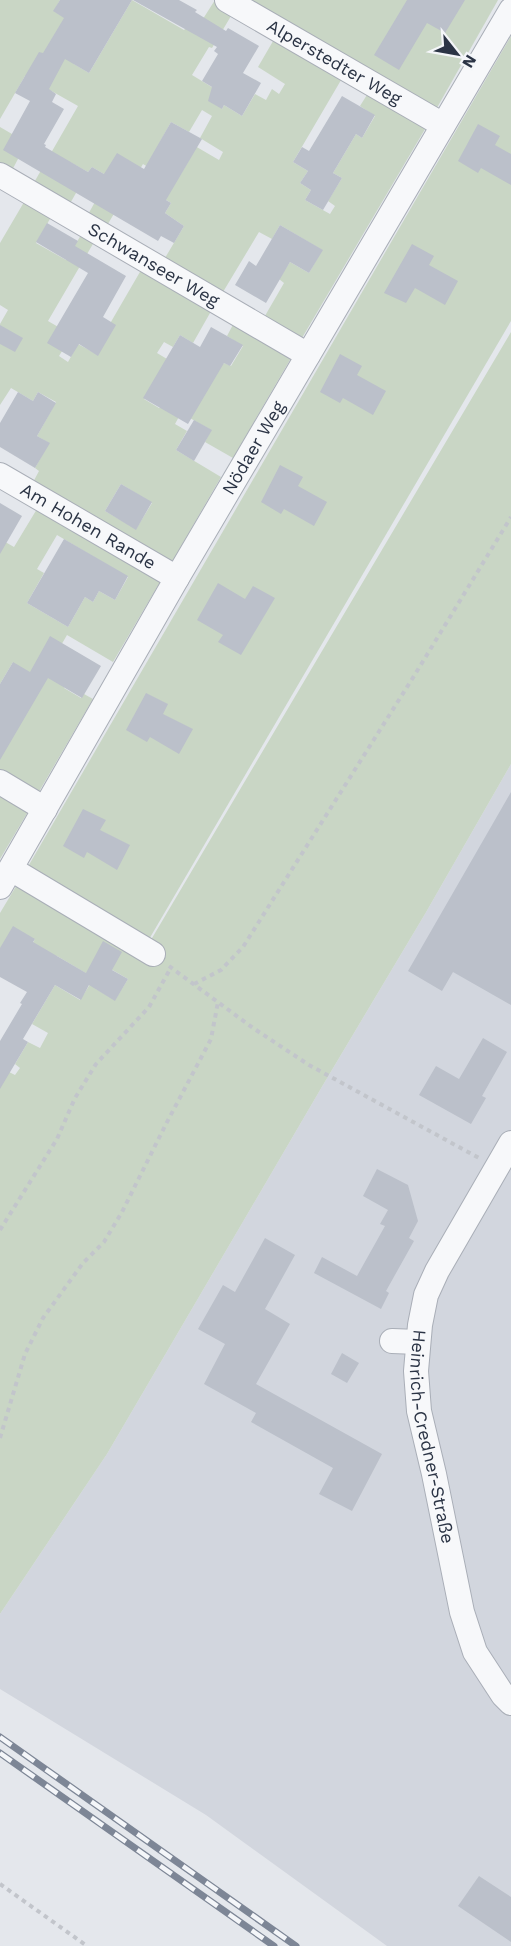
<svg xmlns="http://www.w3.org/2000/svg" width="511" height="1946" viewBox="0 0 511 1946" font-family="'Work Sans',sans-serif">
  <rect width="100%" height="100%" fill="#e4e7ec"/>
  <polygon fill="#d2d6de" points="511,764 511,1946 387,1946 206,1815 0,1689 0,1614 107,1454 323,1085 425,914"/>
  <g fill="#c9d6c5" fill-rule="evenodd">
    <path d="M0,0H60L54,11L73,23L85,45L74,64L89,73L132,0L184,30L186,28L194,33L215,0L234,11L212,48L209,47L192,75L215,89L222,109L224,105L242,116L255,94L266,100L272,89L279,94L285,84L258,67L276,36L344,75L293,162L308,171L300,183L311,190L305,200L330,214L335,206L328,201L342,178L333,173L356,134L362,138L375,116L360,106L370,90L428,124L299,343L262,321L284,283L279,279L290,262L309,273L322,250L280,225L272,239L259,232L220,297L162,263L184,226L165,213L171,203L163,198C176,181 188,166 195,146L219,160L223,152L200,138L212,116L202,110L189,132L171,122L160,142L151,169L143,164L105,229L86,218L109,177L92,167L88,172L70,162L76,193L68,207L32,186L78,106L25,76L0,119Z"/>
    <polygon points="240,0 498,0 434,113"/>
    <polygon points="511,36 511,321 148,941 26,870"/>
    <polygon points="0,127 12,134 18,159 10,174 0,168"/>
    <path d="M27,197L54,212L36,243L66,260L84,230L97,237L48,321L72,335L59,356L68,362L78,344L98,355L108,327L144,265L214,306L193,343L180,335L173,347L164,342L157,353L172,362L144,399L159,408L224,363L231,366L243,346L227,336L236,319L294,353L233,458L205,442L211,430L181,413L175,424L187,431L176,450L221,477L169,567L31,486L39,471L35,468L49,443L37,436L56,402L38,392L33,401L11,388L0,405V324L8,310L0,305V243ZM121,484L152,503L136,529L105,511Z"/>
    <path d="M511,332V764L425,914L323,1085L107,1454L0,1614V1078L5,1070L15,1075L20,1068L15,1064L28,1042L40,1048L48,1033L32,1024L55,985L80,1000L94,978L57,956L28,952L35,939L0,949V913L18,883L142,955ZM109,968L128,979L115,1000L96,989Z"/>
    <path d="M40,504L163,577L113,662L67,635L60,647L64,688L81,698L84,694L93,699L37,795L0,773V752L13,662L0,684V539L14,547ZM57,535L128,577L115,600L99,591L93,602L85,597L68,627L27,603L44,573L37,569Z"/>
    <polygon points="0,786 32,805 0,859"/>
  </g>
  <g fill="#bbc0ca">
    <polygon points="60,0 132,0 89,73 65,59 49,89 56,94 52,102 64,109 44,144 46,145 45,147 88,172 92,167 104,174 117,153 144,169 171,122 202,139 166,200 171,203 165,213 184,226 174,243 161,236 158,241 3,150 30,101 15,93 39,52 43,53 64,18 53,11"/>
    <polygon points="133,0 179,0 197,10 195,12 226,31 228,28 259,46 243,73 261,83 242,116 224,105 222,109 208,101 212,87 202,81 218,54 214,51 217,47"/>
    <polygon points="407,0 465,0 445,33 427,23 399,70 374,55"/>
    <polygon points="342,96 375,115 362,138 356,134 333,173 342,178 323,210 305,200 311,190 300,183 308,171 293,162 302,147 309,151"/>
    <polygon points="478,124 500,136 495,145 511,154 511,185 481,168 478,173 458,161"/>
    <polygon points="47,223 78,241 75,246 126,276 103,317 116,325 98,356 79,344 71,357 47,343 88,273 36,242"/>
    <polygon points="280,225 323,250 309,273 290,262 266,303 235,285 249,261 256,266"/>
    <polygon points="412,244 434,256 429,265 458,281 445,305 415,288 406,303 384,293"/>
    <polygon points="0,325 23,338 15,352 0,344"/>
    <polygon points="211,327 243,345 230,366 224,363 188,424 143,398 180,335 200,347"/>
    <polygon points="340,354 362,366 357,375 386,391 373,415 343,398 340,403 320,392"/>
    <polygon points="18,392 33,401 38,392 56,403 37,436 50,443 35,468 0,447 0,423"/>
    <polygon points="194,420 212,430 194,461 176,450"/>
    <polygon points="280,465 303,477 298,486 327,502 314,526 284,509 281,514 261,502"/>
    <polygon points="121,484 152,502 136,530 105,511"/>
    <polygon points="0,503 22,516 0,554"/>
    <polygon points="64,539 128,576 115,600 99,591 93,602 85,597 68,627 27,603"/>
    <polygon points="218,583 245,599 253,586 275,598 241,655 218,642 223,635 197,620"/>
    <polygon points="50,636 101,666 82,698 48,678 0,760 0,684 13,662 30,672"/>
    <polygon points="146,693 168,704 163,714 193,729 179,754 150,737 147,742 126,730"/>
    <polygon points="511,792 511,1005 453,972 442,991 408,971"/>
    <polygon points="83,809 106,820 100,830 130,845 117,870 87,852 84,858 63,846"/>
    <polygon points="13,926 35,939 33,942 86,973 103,941 122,952 112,970 128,979 115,1001 89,985 81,1000 55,985 23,1039 28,1042 0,1089 0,1041 22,1004 20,1003 27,992 0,977 0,948"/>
    <polygon points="483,1038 507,1052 482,1096 486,1098 471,1124 419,1095 436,1066 459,1079"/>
    <polygon points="377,1169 408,1185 418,1221 409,1238 414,1241 386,1291 389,1293 381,1309 314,1273 322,1257 357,1276 385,1226 380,1224 388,1210 363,1196"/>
    <polygon points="265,1238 295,1255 265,1309 290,1324 256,1384 382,1454 352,1511 319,1494 333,1468 251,1422 256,1413 204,1384 225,1344 198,1329 223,1285 235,1292"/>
    <polygon points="342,1353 359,1363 347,1383 331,1374"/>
    <polygon points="479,1876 511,1897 511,1942 458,1906"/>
  </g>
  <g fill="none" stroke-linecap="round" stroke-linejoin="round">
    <defs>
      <g id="minor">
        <path id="s1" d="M227,0L443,125"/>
        <path id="s2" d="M0,175L308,355"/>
        <path id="s3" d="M0,475L177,578"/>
        <polyline points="0,782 45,809"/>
        <polyline points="11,869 153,954"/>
        <path id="s4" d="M0,887L177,578L511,10"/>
        <path id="s5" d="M511,1143L437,1271L426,1295L420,1325L416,1371L419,1411L434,1474L462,1612L475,1652L503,1695L511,1703"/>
        <polyline points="392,1341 418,1342"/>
      </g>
    </defs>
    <use href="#minor" stroke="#a9aeb7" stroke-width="26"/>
    <g stroke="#c2c5cb" stroke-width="4" stroke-dasharray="4.5 4.5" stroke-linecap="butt">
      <polyline points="169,966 253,1028 309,1065 479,1158"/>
      <polyline points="194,984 221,970 243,947 414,676 511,517"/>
      <polyline points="0,1230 57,1139 75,1098 96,1064 149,1007 169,971"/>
      <polyline points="0,1438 25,1354 43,1318 83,1263 104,1242 122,1212 166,1124 211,1039 218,1002"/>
      <polyline points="0,1884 87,1946"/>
    </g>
    <use href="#minor" stroke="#f7f8fa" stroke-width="24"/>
    <defs>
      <g id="rail">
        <polyline points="0,1737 296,1946"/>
        <polyline points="0,1753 274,1946"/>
      </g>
    </defs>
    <use href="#rail" stroke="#7d8696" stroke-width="7"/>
    <use href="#rail" stroke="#f4f6f9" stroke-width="4.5" stroke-dasharray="14" stroke-linecap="butt"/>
  </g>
  <g text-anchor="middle" stroke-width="4.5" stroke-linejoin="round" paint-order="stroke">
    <g font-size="18" fill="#2b3445" stroke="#f4f6f9">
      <text dy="6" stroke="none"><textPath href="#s1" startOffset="124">Alperstedter Weg</textPath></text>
      <text dy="6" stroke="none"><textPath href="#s2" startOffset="178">Schwanseer Weg</textPath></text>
      <text dy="6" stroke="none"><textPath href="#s4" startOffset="507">Nödaer Weg</textPath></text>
      <text dy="6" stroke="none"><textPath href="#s3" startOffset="102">Am Hohen Rande</textPath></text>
      <text dy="6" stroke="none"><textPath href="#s5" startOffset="318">Heinrich-Credner-Straße</textPath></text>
    </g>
  </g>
  <g transform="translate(457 54) rotate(121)" stroke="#f4f6f9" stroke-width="4.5" paint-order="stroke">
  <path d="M0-4.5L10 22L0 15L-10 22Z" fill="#2b3445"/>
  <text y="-9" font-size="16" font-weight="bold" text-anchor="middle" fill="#2b3445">N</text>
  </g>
</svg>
